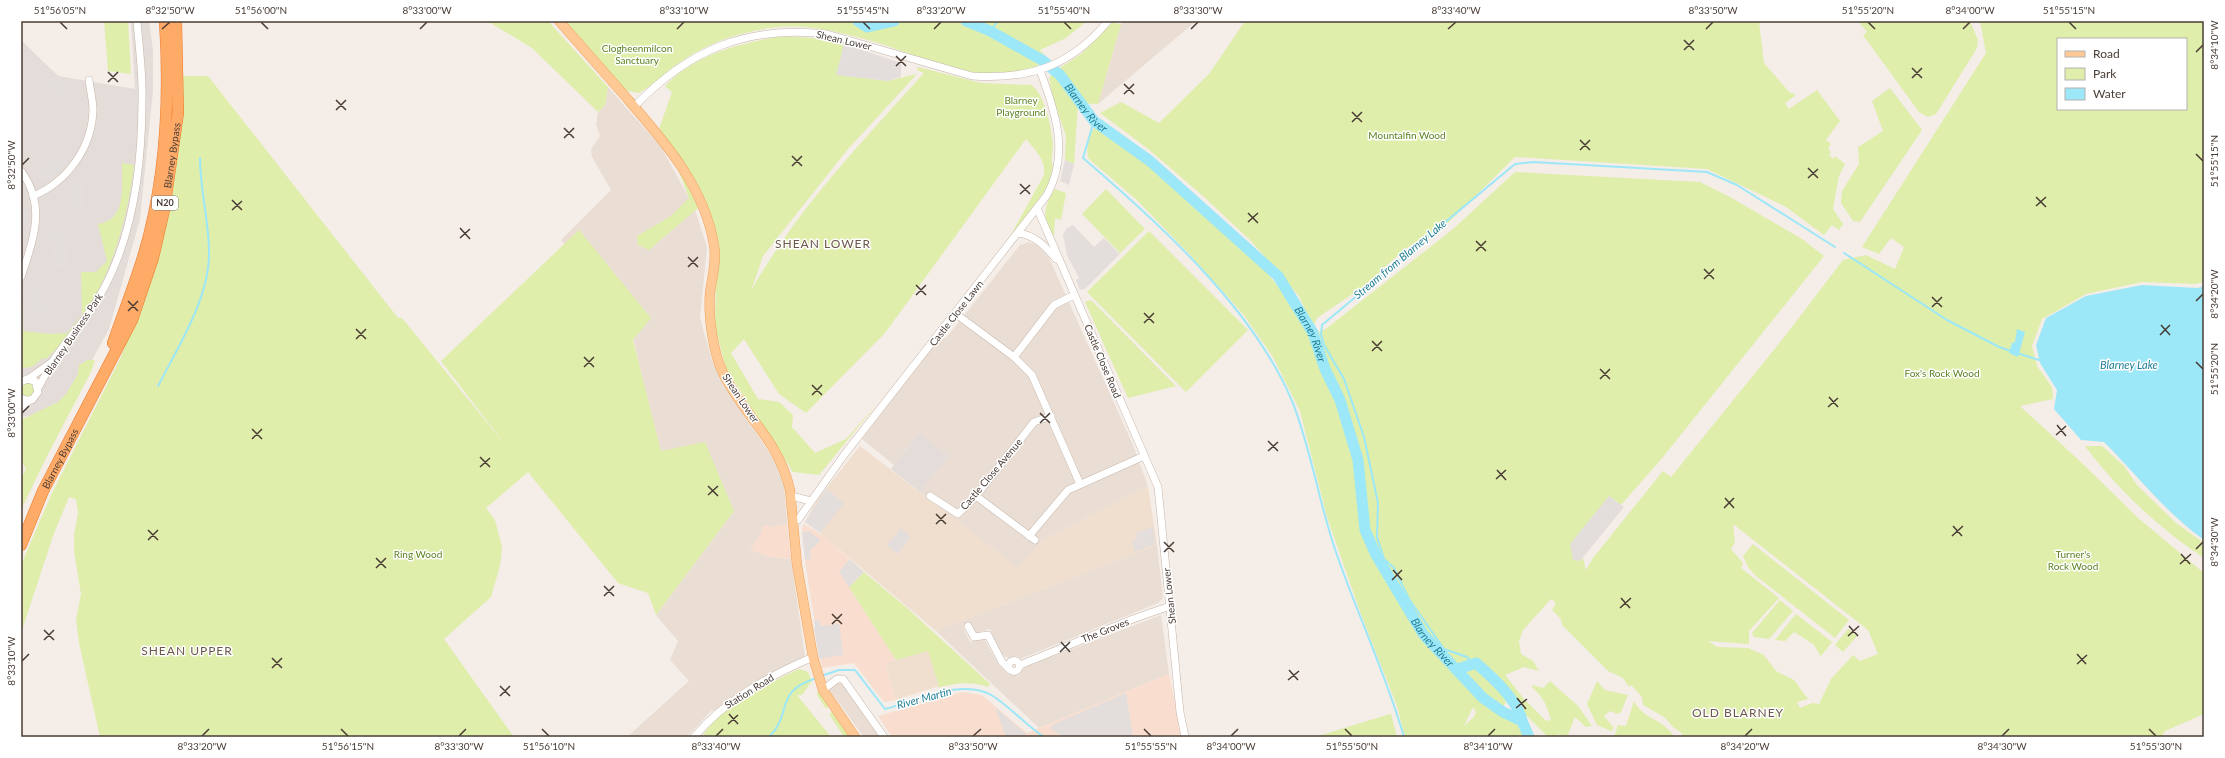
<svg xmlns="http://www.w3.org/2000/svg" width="2225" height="758" viewBox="0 0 2225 758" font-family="Lato,sans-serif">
  <rect width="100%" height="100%" fill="#f5ede7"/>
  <g fill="#eaded4">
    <polygon points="1122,21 1196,21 1098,104 1121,24"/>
    <polygon points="608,87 661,147 694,207 707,247 700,318 712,360 731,396 774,460 784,484 787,524 771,527 770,557 791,559 805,656 741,691 714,711 711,711 687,737 627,737 689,681 670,660 678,641 656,615 734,511 661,451 649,411 629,317 561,240 611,190 592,157 591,149 600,136 596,124 598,112 605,105"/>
    <polygon points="1029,242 1038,246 1049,258 1133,445 1148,486 1042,541 1018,569 920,492 949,456 919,433 894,465 862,439 938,340 947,337 1020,245"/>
    <polygon points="1157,545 1163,598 1158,603 1020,659 1016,656 1009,658 1004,656 1000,651 990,629 976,633 971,623 963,627 970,642 983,637 998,664 1009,675 1019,676 1025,667 1161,615 1169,674 1039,728 936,631"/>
    <polygon points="837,674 844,675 887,737 864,737 825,684"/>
  </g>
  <g fill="#f9ded0">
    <polygon points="787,524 791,559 770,557 750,550 761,534 763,525 771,527"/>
    <polygon points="804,524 825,537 864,572 849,587 896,660 885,663 896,700 884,702 854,663 822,668 806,568 802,529"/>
    <polygon points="1169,674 1182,737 892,737 878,716 963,692 982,695 1027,733"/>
  </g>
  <g fill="#e4dcd8">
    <polygon points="131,21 149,21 153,50 153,91 140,219 109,329 84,375 55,413 22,417 21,421 21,40 58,76 135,89"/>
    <polygon points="919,433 949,456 920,492 891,469"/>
  </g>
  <g fill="#f0dfcf">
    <polygon points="860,446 1018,568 1042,541 1148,486 1157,545 936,631 820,533 805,522 818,499"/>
    <polygon points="928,651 939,686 896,700 885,663"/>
  </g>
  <g fill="#dfeeab" fill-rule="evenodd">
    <polygon points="104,21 128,21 131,74 108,71"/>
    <polygon points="487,21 548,21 608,87 605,105 598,112 532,48"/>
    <path d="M563,21H1087L1066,38L1040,50L1045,55C1043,59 1039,65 1036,67C1032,70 1025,70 1021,71C969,83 918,54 868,40C836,31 803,23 770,28C734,33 700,46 672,68C661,76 652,86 639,93L628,91L619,84Z"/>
    <polygon points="1245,21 1759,21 1764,63 1789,92 1796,95 1785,103 1789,109 1817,90 1840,121 1826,140 1831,144 1828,149 1831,152 1829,155 1833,159 1835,156 1845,164 1839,176 1833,209 1843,224 1839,230 1832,225 1824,235 1786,207 1707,169 1515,157 1447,224 1405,249 1363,287 1317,318 1313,327 1299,296 1251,241 1203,196 1147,148 1100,113 1121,102 1159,123 1209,74"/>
    <polygon points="1858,21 1970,21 1978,40 1977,48 1936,114 1928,117 1919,112 1863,35 1867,32"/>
    <path d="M1980,21H2204V282L2195,284L2142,282L2086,294L2042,319L2032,346L2037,366L2052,387L2053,399L2020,406L2084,465L2137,517L2204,573V714L2165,731L2162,737H1682V733L1674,728L1664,717L1643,705L1642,697L1631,685L1629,687L1623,678L1608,671L1562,625L1561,619L1552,610L1556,603L1551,599L1523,630L1519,641L1521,654L1533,661L1539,671L1524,667L1505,675L1524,699L1546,721L1551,720C1547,705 1543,697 1532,687V685L1543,688L1550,681L1578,706L1592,726L1586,727L1575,717L1567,737L1559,734L1556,737H1548L1522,711L1491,672L1489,676L1504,695L1507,700L1503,707L1472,683L1455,661L1427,634L1388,572L1366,530L1360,459L1341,402L1327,370L1315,334L1327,328L1452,230L1515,172L1700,182L1730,197L1802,239L1824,256L1663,457L1621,505L1609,496L1580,561L1583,558L1586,570L1593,558L1663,471L1671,477L1785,336L1843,260L1866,255L1895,269L1904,247L1891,238L1879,254L1862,247L1986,53ZM2058,39H2186V109H2058ZM1733,524L1868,630L1878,654L1860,661L1853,655L1831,679L1819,704L1812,703L1800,708L1797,702L1808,699L1794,680L1776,671L1764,655L1748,648L1717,647L1708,641L1749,644V631L1779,598L1741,568L1743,563L1731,549L1735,543Z"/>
    <polygon points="1112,23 1121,24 1098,104 1078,103 1074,164 1065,160 1066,136 1053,98 1049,78 1055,71 1081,54"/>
    <path d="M783,36L825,39L844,44L837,75L888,81L917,74L848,149L763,256L751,291C796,210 863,141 924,73L917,70L918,67L981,83L1031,85C1045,93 1052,130 1053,145C1053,151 1050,161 1053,166L1048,185L1040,198L1007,242L1044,175C1046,160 1036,151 1026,139L885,333L806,413L779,394L744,339L731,353L758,399L779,402L793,415L792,427L815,453L846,439L877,404L819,475L793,472L726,369L715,326L717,235L686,165L659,129L672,92L665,86C695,54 740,43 783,36Z"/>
    <polygon points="183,76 208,76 398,318 402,318 507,447 441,361 579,230 651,318 633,340 661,451 705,442 734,511 656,615 648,593 618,583 528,472 486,508 495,520 502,547 500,566 491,597 444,639 514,737 100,737 79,643 76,620 81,594 74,551 74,534 78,513 76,499 69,497 53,536 21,633 21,565 52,493 120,359 142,303"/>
    <polygon points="1890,88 1922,130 1860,222 1853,221 1841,203 1842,191 1859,164 1858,147 1883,131 1872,101"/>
    <path d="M1096,126L1125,146L1198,204L1229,238L1267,273L1285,295L1306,329L1340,408L1358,473L1364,530L1377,559L1423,635L1439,650L1475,693L1499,712L1520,723L1526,737H1405L1397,706L1362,617L1327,517L1300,411L1273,357L1243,314L1193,258L1138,201L1089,159C1085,151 1089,132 1096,126ZM1473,707L1476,712L1474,717L1464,726Z"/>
    <polygon points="674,159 682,168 698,208 649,250 638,245 637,236 671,216 689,198"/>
    <path d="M122,163L134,165C127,224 109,283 73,331C65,341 55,350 46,359L43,358L32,367L21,368L22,296L23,331L50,334L67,333L82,315L81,272H96L107,261L98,224C128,220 121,186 122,163Z"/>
    <path d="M1055,189L1066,193L1061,220L1055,218L1054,236C1041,219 1044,205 1055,189Z"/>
    <polygon points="1106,189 1145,229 1120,253 1082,214"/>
    <polygon points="1149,231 1248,330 1186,392 1087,292"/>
    <polygon points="1091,300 1176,386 1128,398 1085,302"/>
    <polygon points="88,360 95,360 91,372 46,458 21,510 21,478 26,469 21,460 21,420 58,402 66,394 78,374 79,365"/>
    <circle cx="28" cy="390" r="7"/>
    <path d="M2085,446H2102L2124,466L2137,485L2176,523L2204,543V558C2160,529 2117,489 2085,446Z"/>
    <polygon points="1753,544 1849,620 1835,638 1756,576 1748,567 1743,556"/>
    <path d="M864,572L907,608L990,684L988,687C970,681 956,683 937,688L939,686L928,651L896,660L849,587Z"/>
    <polygon points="1780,600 1793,611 1769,639 1754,637 1752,633"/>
    <polygon points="1796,614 1832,642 1821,656 1813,644 1794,632 1785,641 1775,640"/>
    <polygon points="1848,629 1857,636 1843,652 1835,645"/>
    <path d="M799,669L808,672L812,681L802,695H797L831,737H702C720,707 767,684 799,669Z"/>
    <polygon points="1597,681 1605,690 1628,695 1621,712 1617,714 1610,711 1604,716 1614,728 1611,731 1597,725 1587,704"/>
    <polygon points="818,689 828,706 826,709 817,695"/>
    <path d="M1634,701C1643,720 1663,718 1674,737H1614L1618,725L1626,726Z"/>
    <polygon points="832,712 851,737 844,737 829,714"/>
    <polygon points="1391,714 1397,737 1315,737 1390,714"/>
  </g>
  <g fill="#e3dedc">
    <polygon points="844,44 901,63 901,77 888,81 836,75"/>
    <polygon points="55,73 73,89 66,97 80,109 77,113 45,84"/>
    <polygon points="74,135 77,138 60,155 68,163 51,181 48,178 45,181 38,174"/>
    <polygon points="1065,160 1074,164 1069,185 1060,181"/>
    <polygon points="76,179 86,179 84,210 80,211 70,211 71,183 76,184"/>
    <polygon points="21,208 24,211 28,211 29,227 24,227 21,238"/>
    <polygon points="61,223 70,265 56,269 46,229"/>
    <polygon points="1073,225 1094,247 1104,238 1120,254 1085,289 1080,290 1076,280 1079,278 1067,255 1063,235 1067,228"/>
    <polygon points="32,288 46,288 48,319 33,320"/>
    <polygon points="826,489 844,503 820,533 805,522"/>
    <polygon points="1609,496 1624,507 1580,561 1573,560 1570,544"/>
    <polygon points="1153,527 1155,544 1135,552 1132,542 1137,537 1135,533"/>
    <polygon points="901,528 911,537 898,554 887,545"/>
    <polygon points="808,531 821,540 810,551 811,559 805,560 802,532"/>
    <polygon points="850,559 864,572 849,587 839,571"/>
    <polygon points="820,620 820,626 839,624 843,655 819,659 814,627 815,627 814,621"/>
    <polygon points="1126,693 1133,737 1062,737 1050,728 1054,724"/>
    <polygon points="995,707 1025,733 1027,737 1006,737"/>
  </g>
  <g fill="#9ce7f8">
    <path d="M2142,285L2198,288L2204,286V540C2163,510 2139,477 2104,442L2081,440L2054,409L2057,390L2040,363L2036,345L2046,318L2086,296Z"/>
    <polygon points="2017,329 2025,332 2018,357 2009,353 2012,343 2015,342"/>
  </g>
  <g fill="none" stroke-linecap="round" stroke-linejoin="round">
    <g stroke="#9ce7f8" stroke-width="2">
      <polyline points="990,31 998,21"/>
      <path d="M1094,121L1083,158C1159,223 1253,308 1292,401C1312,451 1319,505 1337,555C1358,616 1386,674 1404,737"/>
      <polyline points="1844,253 1947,320 1999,347 2011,351"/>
      <polyline points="2017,353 2039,360"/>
      <path d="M158,386C178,347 210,297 209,252C209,221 200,190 200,158"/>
      <polyline points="1473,664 1467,657 1444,649 1409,599 1394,568 1384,559 1377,537 1378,503 1364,437 1344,379 1324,345 1321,334 1322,325 1515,164 1533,162 1707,172 1737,185 1835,247"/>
      <path d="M821,676L839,670H855L885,709C917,701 963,677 993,696C1011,708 1026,725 1044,737"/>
      <path d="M769,737C793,714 773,691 817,678"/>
    </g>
    <g stroke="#9ce7f8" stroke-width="11">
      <polyline points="858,21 867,27 894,21"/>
      <path id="s1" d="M966,21L990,31L1042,60L1060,75L1094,121L1150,161L1278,276L1313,333L1325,369L1340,400L1358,460L1365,530L1376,555L1423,634L1483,698L1503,712L1522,721L1529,737"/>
      <path d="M1458,669L1476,663C1492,677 1518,700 1522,721"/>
    </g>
    <defs>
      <g id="minor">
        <path d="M634,107C689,49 748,25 827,34L972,76C1029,80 1071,66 1108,21"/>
        <path d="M21,171C47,206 33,240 21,277"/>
        <path d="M33,196C67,182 92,148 93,110C93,100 90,90 89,80"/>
        <polyline points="1037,208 1158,487 1180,712 1185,737"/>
        <path d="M1018,233C1035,235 1046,247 1056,259"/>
        <polyline points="956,314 1014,357 1032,375 1080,484"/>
        <polyline points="1014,357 1054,305 1074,295"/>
        <polyline points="28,379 52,362"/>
        <polyline points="21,382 27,379 35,381 38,392 32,400 26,400 21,398"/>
        <path d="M38,388C43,379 48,370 53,361C67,339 86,320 99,297C133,240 142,165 142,100C143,74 139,47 137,21"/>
        <polyline points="21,408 30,400"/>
        <polyline points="791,496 811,501"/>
        <polyline points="930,496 958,514 976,496 1034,422 1051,416"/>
        <polyline points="976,496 1035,540"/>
        <path d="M793,520H798L844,455L1047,195C1070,153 1055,112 1040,70"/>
        <polyline points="1029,536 1068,490 1144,456"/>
        <polyline points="968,626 974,637 988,635 1002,662 1009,669"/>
        <circle cx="1014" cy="666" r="5.5"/>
        <polyline points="1020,665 1133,619 1170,606"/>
        <polyline points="823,690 837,679 843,679 884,737"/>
        <path d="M694,737C725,700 769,676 813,657"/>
      </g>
      <path id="major" d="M559,21C581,46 603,71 625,96C663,140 704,185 714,245C717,261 712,277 710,293C708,316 713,352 723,373C744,416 779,440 790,490L797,565L813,657L823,690L855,737"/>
      <g id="highway">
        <path d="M113,343C123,314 135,284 144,254C166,180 170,98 165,21"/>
        <path id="s2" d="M21,545L43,491L132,320L153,258L164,210L178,113L176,21"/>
      </g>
    </defs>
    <use href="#minor" stroke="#c5b6ab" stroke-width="8"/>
    <use href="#major" stroke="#f1a159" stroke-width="10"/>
    <use href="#highway" stroke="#ee7827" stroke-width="12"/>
    <use href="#minor" stroke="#fff" stroke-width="7"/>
    <use href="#major" stroke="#ffc996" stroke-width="9"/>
    <use href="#highway" stroke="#ffab68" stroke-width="11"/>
  </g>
  <path fill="none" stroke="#493c35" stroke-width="1.5" d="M60,22L67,29M261,22L268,29M863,22L870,29M1064,22L1071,29M1868,22L1875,29M2069,22L2076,29M162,29L170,22M420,29L427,22M677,29L684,22M934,29L941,22M1191,29L1198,22M1448,29L1456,22M1706,29L1713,22M1963,29L1970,22M1684,40L1694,50M1684,50L1694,40M2196,52L2203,45M896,56L906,66M896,66L906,56M1912,68L1922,78M108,72L118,82M1912,78L1922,68M108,82L118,72M1124,84L1134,94M1124,94L1134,84M336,100L346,110M336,110L346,100M1352,112L1362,122M1352,122L1362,112M564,128L574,138M564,138L574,128M1580,140L1590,150M1580,150L1590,140M2196,154L2203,161M792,156L802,166M22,165L29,158M792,166L802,156M1808,168L1818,178M1808,178L1818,169M1020,184L1030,194M1020,194L1030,185M2036,197L2046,207M232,200L242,210M2036,206L2046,197M232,210L242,201M1248,213L1258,223M1248,222L1258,213M460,228L470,239M460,238L470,229M1476,241L1486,251M1476,251L1486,241M688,257L698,267M688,267L698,257M1704,269L1714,279M1704,279L1714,269M916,285L926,295M916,295L926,285M1932,297L1942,307M128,301L138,311M2196,301L2203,294M1932,307L1942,297M128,311L138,301M1144,313L1154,323M1144,323L1154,313M2161,325L2170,335M356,329L366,339M2160,335L2170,325M356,339L366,329M1372,341L1382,351M1372,351L1382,341M584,357L594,367M2196,362L2203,369M584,367L594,357M1600,369L1610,379M1600,379L1610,369M812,385L822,395M812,395L822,385M1829,397L1838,407M1828,407L1838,398M22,413L29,406M1040,413L1050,423M1040,423L1050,413M2057,425L2066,436M252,429L262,439M2056,435L2066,426M252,439L262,429M1268,441L1278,451M1268,451L1278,442M480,457L490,467M480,467L490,458M1497,470L1506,480M1496,479L1506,470M708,486L718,496M708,495L718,486M1725,498L1734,508M1724,508L1734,498M936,514L946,524M936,524L946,514M1953,526L1962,536M148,530L158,540M1952,536L1963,526M148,540L158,530M1164,542L1174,552M2196,549L2203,542M1164,552L1174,542M2181,554L2190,564M376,558L386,568M2180,564L2191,554M376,568L386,558M1393,570L1402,580M1392,580L1402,570M604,586L614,596M604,596L614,586M1621,598L1630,608M1620,608L1631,598M832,614L842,624M832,624L842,614M1849,626L1858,636M44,630L54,640M1848,636L1859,626M44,640L54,630M1061,642L1070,652M1060,652L1070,642M2077,654L2086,664M272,658L282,668M22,661L29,654M2077,664L2087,655M272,668L282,658M1289,670L1298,680M1288,680L1299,671M500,686L510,696M500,696L510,686M1517,698L1526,709M1516,708L1527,699M729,714L738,724M728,724L738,715M341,729L348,736M542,729L549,736M1144,729L1151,736M1345,729L1352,736M2149,729L2156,736M202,736L209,729M459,736L466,729M716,736L723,729M973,736L981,729M1231,736L1238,729M1488,736L1495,729M1745,736L1752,729M2002,736L2009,729"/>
  <g text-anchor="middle" stroke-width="3" stroke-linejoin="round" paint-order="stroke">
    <rect fill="#fff" stroke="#807672" stroke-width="1" x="152" y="196" width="26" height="14" rx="3"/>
    <g font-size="9" font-weight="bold" fill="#493c35">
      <text x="165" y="206">N20</text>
    </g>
    <g font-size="10" fill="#493c35" stroke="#fff">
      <text transform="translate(844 40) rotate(13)" y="4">Shean Lower</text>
      <text dy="4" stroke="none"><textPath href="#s2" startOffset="421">Blarney Bypass</textPath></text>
      <text transform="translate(956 313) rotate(-52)" y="4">Castle Close Lawn</text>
      <text transform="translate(73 334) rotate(-56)" y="4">Blarney Business Park</text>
      <text transform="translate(1103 361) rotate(67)" y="4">Castle Close Road</text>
      <text transform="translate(741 398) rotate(56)" y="4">Shean Lower</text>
      <text dy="4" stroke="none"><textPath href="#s2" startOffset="95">Blarney Bypass</textPath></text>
      <text transform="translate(991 474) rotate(-50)" y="4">Castle Close Avenue</text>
      <text transform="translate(1169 596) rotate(-96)" y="4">Shean Lower</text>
      <text transform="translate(1105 630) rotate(-22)" y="4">The Groves</text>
      <text transform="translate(749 691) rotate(-32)" y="4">Station Road</text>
    </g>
    <g font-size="10" fill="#5b8221" stroke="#fff">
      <text x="637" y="52">Clogheenmilcon<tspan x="637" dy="12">Sanctuary</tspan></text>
      <text x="1021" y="104">Blarney<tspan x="1021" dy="12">Playground</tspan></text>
      <text x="1407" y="139">Mountalfin Wood</text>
      <text x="1942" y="377">Fox's Rock Wood</text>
      <text x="418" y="558">Ring Wood</text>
      <text x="2073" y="558">Turner's<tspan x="2073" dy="12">Rock Wood</tspan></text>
    </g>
    <g font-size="11" font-style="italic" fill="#1d7e95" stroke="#fff">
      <text dy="4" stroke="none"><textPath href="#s1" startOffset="151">Blarney River</textPath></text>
      <text transform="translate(1400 259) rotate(-40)" y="4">Stream from Blarney Lake</text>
      <text dy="4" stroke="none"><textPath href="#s1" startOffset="474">Blarney River</textPath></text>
      <text x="2129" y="369">Blarney Lake</text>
      <text dy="4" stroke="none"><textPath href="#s1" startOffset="811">Blarney River</textPath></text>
      <text transform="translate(924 698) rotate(-15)" y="4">River Martin</text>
    </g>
    <g font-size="12" letter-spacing="1" fill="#6d574b" stroke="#fff">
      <text x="823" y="248">SHEAN LOWER</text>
      <text x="187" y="655">SHEAN UPPER</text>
      <text x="1738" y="717">OLD BLARNEY</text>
    </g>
  </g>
  <rect width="2225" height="758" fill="none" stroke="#ffffff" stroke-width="44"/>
  <rect x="2057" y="38" width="130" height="72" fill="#ffffff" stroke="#b6b1ae"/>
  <rect x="2065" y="51" width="20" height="6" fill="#ffc996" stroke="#b6b1ae"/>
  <text x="2093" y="58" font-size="12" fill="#493c35">Road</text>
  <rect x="2065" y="68" width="20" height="12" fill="#dfeeab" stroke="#b6b1ae"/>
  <text x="2093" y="78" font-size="12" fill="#493c35">Park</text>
  <rect x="2065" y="88" width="20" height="12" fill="#9ce7f8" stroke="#b6b1ae"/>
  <text x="2093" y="98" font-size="12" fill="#493c35">Water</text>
  <rect x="22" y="22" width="2181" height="714" fill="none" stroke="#493c35" stroke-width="1.5"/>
  <g font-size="10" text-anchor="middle" fill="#493c35">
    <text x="60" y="14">51°56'05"N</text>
    <text x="170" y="14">8°32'50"W</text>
    <text x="261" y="14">51°56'00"N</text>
    <text x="427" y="14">8°33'00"W</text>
    <text x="684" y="14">8°33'10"W</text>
    <text x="863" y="14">51°55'45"N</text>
    <text x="941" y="14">8°33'20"W</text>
    <text x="1064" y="14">51°55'40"N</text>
    <text x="1198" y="14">8°33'30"W</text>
    <text x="1456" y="14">8°33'40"W</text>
    <text x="1713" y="14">8°33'50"W</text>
    <text x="1868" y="14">51°55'20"N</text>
    <text x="1970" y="14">8°34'00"W</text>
    <text x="2069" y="14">51°55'15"N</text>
    <text transform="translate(2214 45) rotate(-90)" y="4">8°34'10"W</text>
    <text transform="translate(2214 161) rotate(-90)" y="4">51°55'15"N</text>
    <text transform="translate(11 165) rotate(-90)" y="4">8°32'50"W</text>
    <text transform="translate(2214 294) rotate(-90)" y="4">8°34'20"W</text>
    <text transform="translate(2214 369) rotate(-90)" y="4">51°55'20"N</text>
    <text transform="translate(11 413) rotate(-90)" y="4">8°33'00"W</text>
    <text transform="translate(2214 542) rotate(-90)" y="4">8°34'30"W</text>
    <text transform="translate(11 661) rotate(-90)" y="4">8°33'10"W</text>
    <text x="202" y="750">8°33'20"W</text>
    <text x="348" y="750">51°56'15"N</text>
    <text x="459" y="750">8°33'30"W</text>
    <text x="549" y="750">51°56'10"N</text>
    <text x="716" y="750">8°33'40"W</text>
    <text x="973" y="750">8°33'50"W</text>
    <text x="1151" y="750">51°55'55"N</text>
    <text x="1231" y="750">8°34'00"W</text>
    <text x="1352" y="750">51°55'50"N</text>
    <text x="1488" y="750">8°34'10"W</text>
    <text x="1745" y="750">8°34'20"W</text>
    <text x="2002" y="750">8°34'30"W</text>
    <text x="2156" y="750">51°55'30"N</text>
  </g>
</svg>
